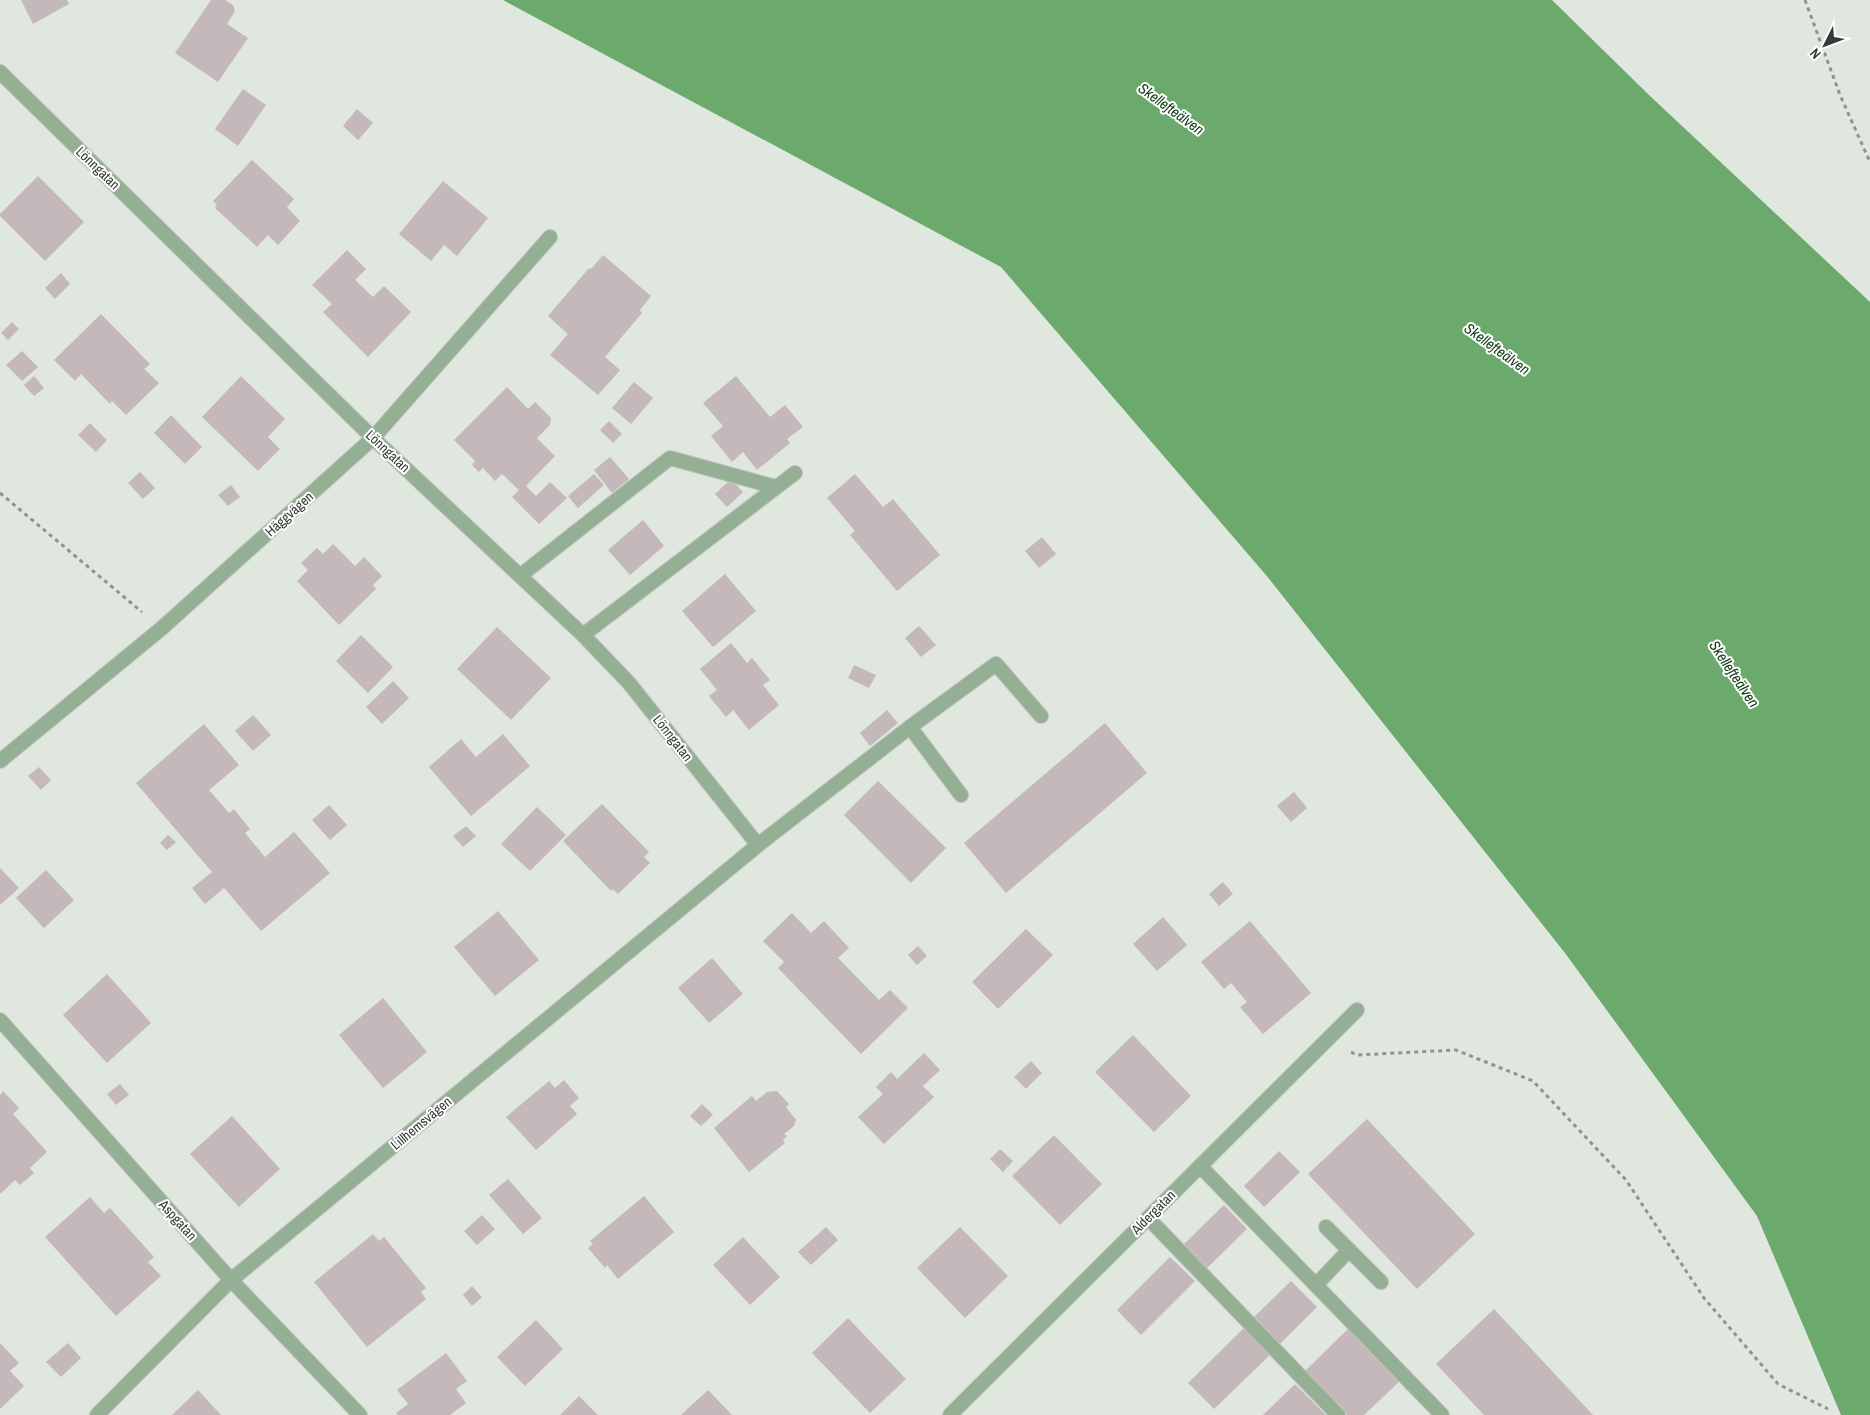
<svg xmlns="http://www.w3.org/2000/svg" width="1870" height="1415" viewBox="0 0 1870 1415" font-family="'Archivo Narrow',sans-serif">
  <rect width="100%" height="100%" fill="#dfe7de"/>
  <polygon fill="#6ca96d" points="503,0 1552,0 1650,96 1870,302 1870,1415 1841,1415 1757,1216 1565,953 1266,575 1001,267"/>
  <g fill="#c5b8bb">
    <polygon points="21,0 67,0 69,4 33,24"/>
    <polygon points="211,0 225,0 233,5 235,11 227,24 248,38 218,82 175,53"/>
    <polygon points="243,89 266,105 238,146 215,129"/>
    <polygon points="357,109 373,123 358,140 343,126"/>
    <polygon points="252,160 294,199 287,207 300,221 278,245 268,235 257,247 215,208 217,205 213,201"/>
    <polygon points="38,176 84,222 45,261 0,216 0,214"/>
    <polygon points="443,181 488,218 457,256 444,245 431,261 399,234"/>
    <polygon points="347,250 366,269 355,280 373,297 384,286 411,312 368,357 323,312 332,304 312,285"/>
    <polygon points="603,255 651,296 640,310 642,313 605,357 620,370 598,395 550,355 568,334 548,316 589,268 591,269"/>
    <polygon points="61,273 70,284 55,299 45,288"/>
    <polygon points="101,314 150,364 144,369 159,383 126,415 112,401 110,404 81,374 75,381 54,360"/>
    <polygon points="12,322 19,329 8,340 1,333"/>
    <polygon points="22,351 38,367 22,381 6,365"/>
    <polygon points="34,376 44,388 34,396 24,385"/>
    <polygon points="241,376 285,419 268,437 280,449 258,471 202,417"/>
    <polygon points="736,376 770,417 785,405 803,427 787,439 790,443 757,470 743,452 732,462 711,436 723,426 703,403"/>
    <polygon points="634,382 653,398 631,424 612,408"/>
    <polygon points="507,387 528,409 535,402 551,418 550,425 537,438 555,456 526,486 536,496 550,482 567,498 539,524 512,497 519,490 502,474 495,481 483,468 479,472 472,465 475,461 454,440"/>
    <polygon points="171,415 202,447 185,464 154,433"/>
    <polygon points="609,421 622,434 613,443 600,430"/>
    <polygon points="90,423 107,440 96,452 78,435"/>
    <polygon points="610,457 629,479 612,493 594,470"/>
    <polygon points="140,472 155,488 143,499 128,483"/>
    <polygon points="594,474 604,485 578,508 568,496"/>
    <polygon points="855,474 883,507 893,499 940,555 897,591 850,535 855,531 827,498"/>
    <polygon points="731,479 743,492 727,507 715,494"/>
    <polygon points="231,485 240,497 228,506 218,495"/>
    <polygon points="643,520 664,546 630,575 608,550"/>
    <polygon points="1042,537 1056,554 1039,568 1025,551"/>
    <polygon points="333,544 355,566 364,557 382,576 373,585 376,589 339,625 297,581 308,570 301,563 317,548 323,554"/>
    <polygon points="725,574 756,611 713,647 682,611"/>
    <polygon points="919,626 936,645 921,657 905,638"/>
    <polygon points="497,627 551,678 511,720 457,669"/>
    <polygon points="361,635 393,667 368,693 336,661"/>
    <polygon points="731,643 747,663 752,658 770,680 763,685 779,705 749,730 733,710 726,717 709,696 717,690 700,669"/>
    <polygon points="854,665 876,675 869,688 848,678"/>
    <polygon points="393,681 409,698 382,724 366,707"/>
    <polygon points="887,710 898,723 870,746 860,733"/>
    <polygon points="253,715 271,735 253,751 235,731"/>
    <polygon points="1105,723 1147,773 1006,893 964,843"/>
    <polygon points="204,724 239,765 209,790 229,813 234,809 250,829 245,833 265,857 294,832 330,873 261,931 224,888 205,904 192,888 212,872 136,783"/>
    <polygon points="503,734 530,766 471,816 429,767 461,739 476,757"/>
    <polygon points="39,767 51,780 41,790 28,776"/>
    <polygon points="878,781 946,848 911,883 844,815"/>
    <polygon points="1294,792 1307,808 1291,822 1277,806"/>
    <polygon points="602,804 649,852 644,857 650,863 618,894 613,889 611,891 563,841"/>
    <polygon points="329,805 347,825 330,840 312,820"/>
    <polygon points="537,807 566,835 530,871 501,844"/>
    <polygon points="466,826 476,836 463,847 453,836"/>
    <polygon points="168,835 176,842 167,850 160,843"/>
    <polygon points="0,868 19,888 0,905"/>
    <polygon points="46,870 74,900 44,928 16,898"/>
    <polygon points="1223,882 1233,894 1219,906 1209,894"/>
    <polygon points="498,911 539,960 495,996 454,947"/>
    <polygon points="792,913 811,933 824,921 849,948 838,958 879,1000 890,990 908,1008 861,1054 778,968 784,962 763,941"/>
    <polygon points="1163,917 1187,945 1157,971 1133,944"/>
    <polygon points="1250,921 1311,993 1263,1034 1240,1007 1247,1002 1231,983 1224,989 1201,962"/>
    <polygon points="1026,929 1053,955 998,1009 972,982"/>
    <polygon points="918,946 927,956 917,965 908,955"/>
    <polygon points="712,958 743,994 709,1023 678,988"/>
    <polygon points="107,974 151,1023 107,1063 63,1015"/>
    <polygon points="383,998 427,1052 383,1088 339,1035"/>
    <polygon points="1133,1035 1191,1096 1154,1132 1095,1072"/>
    <polygon points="924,1053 940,1070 923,1086 934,1097 884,1144 858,1117 883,1094 876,1087 891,1072 897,1079"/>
    <polygon points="1031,1061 1042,1073 1026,1089 1014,1077"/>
    <polygon points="564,1080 579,1098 570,1106 577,1114 536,1150 506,1117 549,1081 555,1088"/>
    <polygon points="120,1084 129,1095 116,1105 107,1094"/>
    <polygon points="3,1091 19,1108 13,1114 47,1152 30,1168 34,1173 20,1185 15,1180 0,1194 0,1095"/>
    <polygon points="777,1091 789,1104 786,1107 796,1120 794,1126 784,1134 787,1136 783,1140 785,1143 749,1172 714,1128 752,1096 756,1101 767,1092"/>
    <polygon points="702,1104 713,1115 701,1126 690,1116"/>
    <polygon points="232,1116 280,1169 239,1207 190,1154"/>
    <polygon points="1367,1119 1475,1234 1417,1289 1308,1174"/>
    <polygon points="1054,1135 1102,1184 1060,1225 1012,1176"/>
    <polygon points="1000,1149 1013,1161 1003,1172 990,1159"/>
    <polygon points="1279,1151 1300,1172 1264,1207 1244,1186"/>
    <polygon points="508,1179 542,1218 523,1234 489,1195"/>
    <polygon points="644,1196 674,1232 618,1279 607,1265 605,1268 588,1248 593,1244 590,1241"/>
    <polygon points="90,1197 104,1213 110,1208 154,1257 148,1262 161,1276 116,1316 45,1237"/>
    <polygon points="1224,1205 1247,1229 1207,1268 1184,1244"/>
    <polygon points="482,1215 495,1229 477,1245 464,1231"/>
    <polygon points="826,1227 838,1240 811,1265 798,1252"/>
    <polygon points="960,1227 1008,1276 965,1318 917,1268"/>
    <polygon points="373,1234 379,1241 384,1237 426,1288 421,1292 426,1299 367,1347 314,1282"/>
    <polygon points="743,1237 780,1277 750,1305 713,1265"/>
    <polygon points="1170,1257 1195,1281 1141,1335 1117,1310"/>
    <polygon points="1291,1281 1317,1307 1280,1344 1254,1317"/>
    <polygon points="472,1286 482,1297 472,1306 463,1295"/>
    <polygon points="1494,1309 1593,1415 1484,1415 1436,1364"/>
    <polygon points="848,1318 906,1379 870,1413 812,1353"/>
    <polygon points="536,1320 563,1349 525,1386 497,1357"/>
    <polygon points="1350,1327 1401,1380 1364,1415 1347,1415 1305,1371"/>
    <polygon points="1244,1328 1270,1355 1214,1409 1188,1383"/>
    <polygon points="0,1343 19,1363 10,1371 24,1386 0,1409"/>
    <polygon points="68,1343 81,1358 61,1377 46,1362"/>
    <polygon points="446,1353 467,1381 456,1389 466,1403 450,1415 398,1415 396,1413 408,1404 397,1390"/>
    <polygon points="1295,1384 1326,1415 1263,1415"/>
    <polygon points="198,1390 221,1415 172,1415"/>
    <polygon points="708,1390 732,1415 681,1415"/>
    <polygon points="579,1396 598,1415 560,1415"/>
  </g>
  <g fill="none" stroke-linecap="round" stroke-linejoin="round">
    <defs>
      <g id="service">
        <polyline points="521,575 670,458 776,487"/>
        <polyline points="583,635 795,473"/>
        <polyline points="910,727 961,795"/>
        <polyline points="758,845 910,727 996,664 1041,716"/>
        <polyline points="1200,1166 1442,1415"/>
        <polyline points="1148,1218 1338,1415"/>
        <polyline points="1326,1227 1349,1250"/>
        <polyline points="1316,1285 1349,1250 1381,1282"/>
      </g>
      <g id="minor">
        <polyline points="0,72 373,438 583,635 629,683 758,845 231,1280 97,1415"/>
        <polyline points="0,761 162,628 373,438 550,237"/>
        <polyline points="0,1020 231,1280 360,1415"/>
        <polyline points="950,1415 1357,1010"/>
      </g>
    </defs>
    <use href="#service" stroke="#bdc4bc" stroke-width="16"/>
    <use href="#minor" stroke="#bdc4bc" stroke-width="16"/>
    <g stroke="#8e948e" stroke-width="3" stroke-dasharray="4 4" stroke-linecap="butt">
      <polyline points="1805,0 1840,95 1870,162"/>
      <polyline points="0,493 142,612"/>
      <polyline points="1351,1052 1357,1055 1456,1050 1533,1081 1626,1180 1704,1298 1778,1384 1828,1409"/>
    </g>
    <use href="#service" stroke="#95af94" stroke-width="14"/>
    <use href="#minor" stroke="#95af94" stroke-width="14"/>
  </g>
  <g text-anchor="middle" stroke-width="4" stroke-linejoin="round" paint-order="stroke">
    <g font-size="14" fill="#363a36" stroke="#fff">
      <text transform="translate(98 168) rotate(44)" y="5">Lönngatan</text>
      <text transform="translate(388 451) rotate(43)" y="5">Lönngatan</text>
      <text transform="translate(289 514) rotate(-42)" y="5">Häggvägen</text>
      <text transform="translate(673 738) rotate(52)" y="5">Lönngatan</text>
      <text transform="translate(421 1123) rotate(-40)" y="5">Lillhemsvägen</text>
      <text transform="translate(1153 1212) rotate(-45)" y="5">Aldergatan</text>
      <text transform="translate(178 1220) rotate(48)" y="5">Aspgatan</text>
    </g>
    <g font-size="15" font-style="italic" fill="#0f3c13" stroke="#fff">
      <text transform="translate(1171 109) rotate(36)" y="5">Skellefteälven</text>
      <text transform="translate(1497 349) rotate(36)" y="5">Skellefteälven</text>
      <text transform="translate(1734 674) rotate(56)" y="5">Skellefteälven</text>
    </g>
  </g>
  <g transform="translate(1825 45) rotate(228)" stroke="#ffffff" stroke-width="4" paint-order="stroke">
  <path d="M0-4L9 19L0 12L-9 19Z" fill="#363a36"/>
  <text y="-8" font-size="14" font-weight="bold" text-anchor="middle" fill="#363a36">N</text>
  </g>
</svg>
